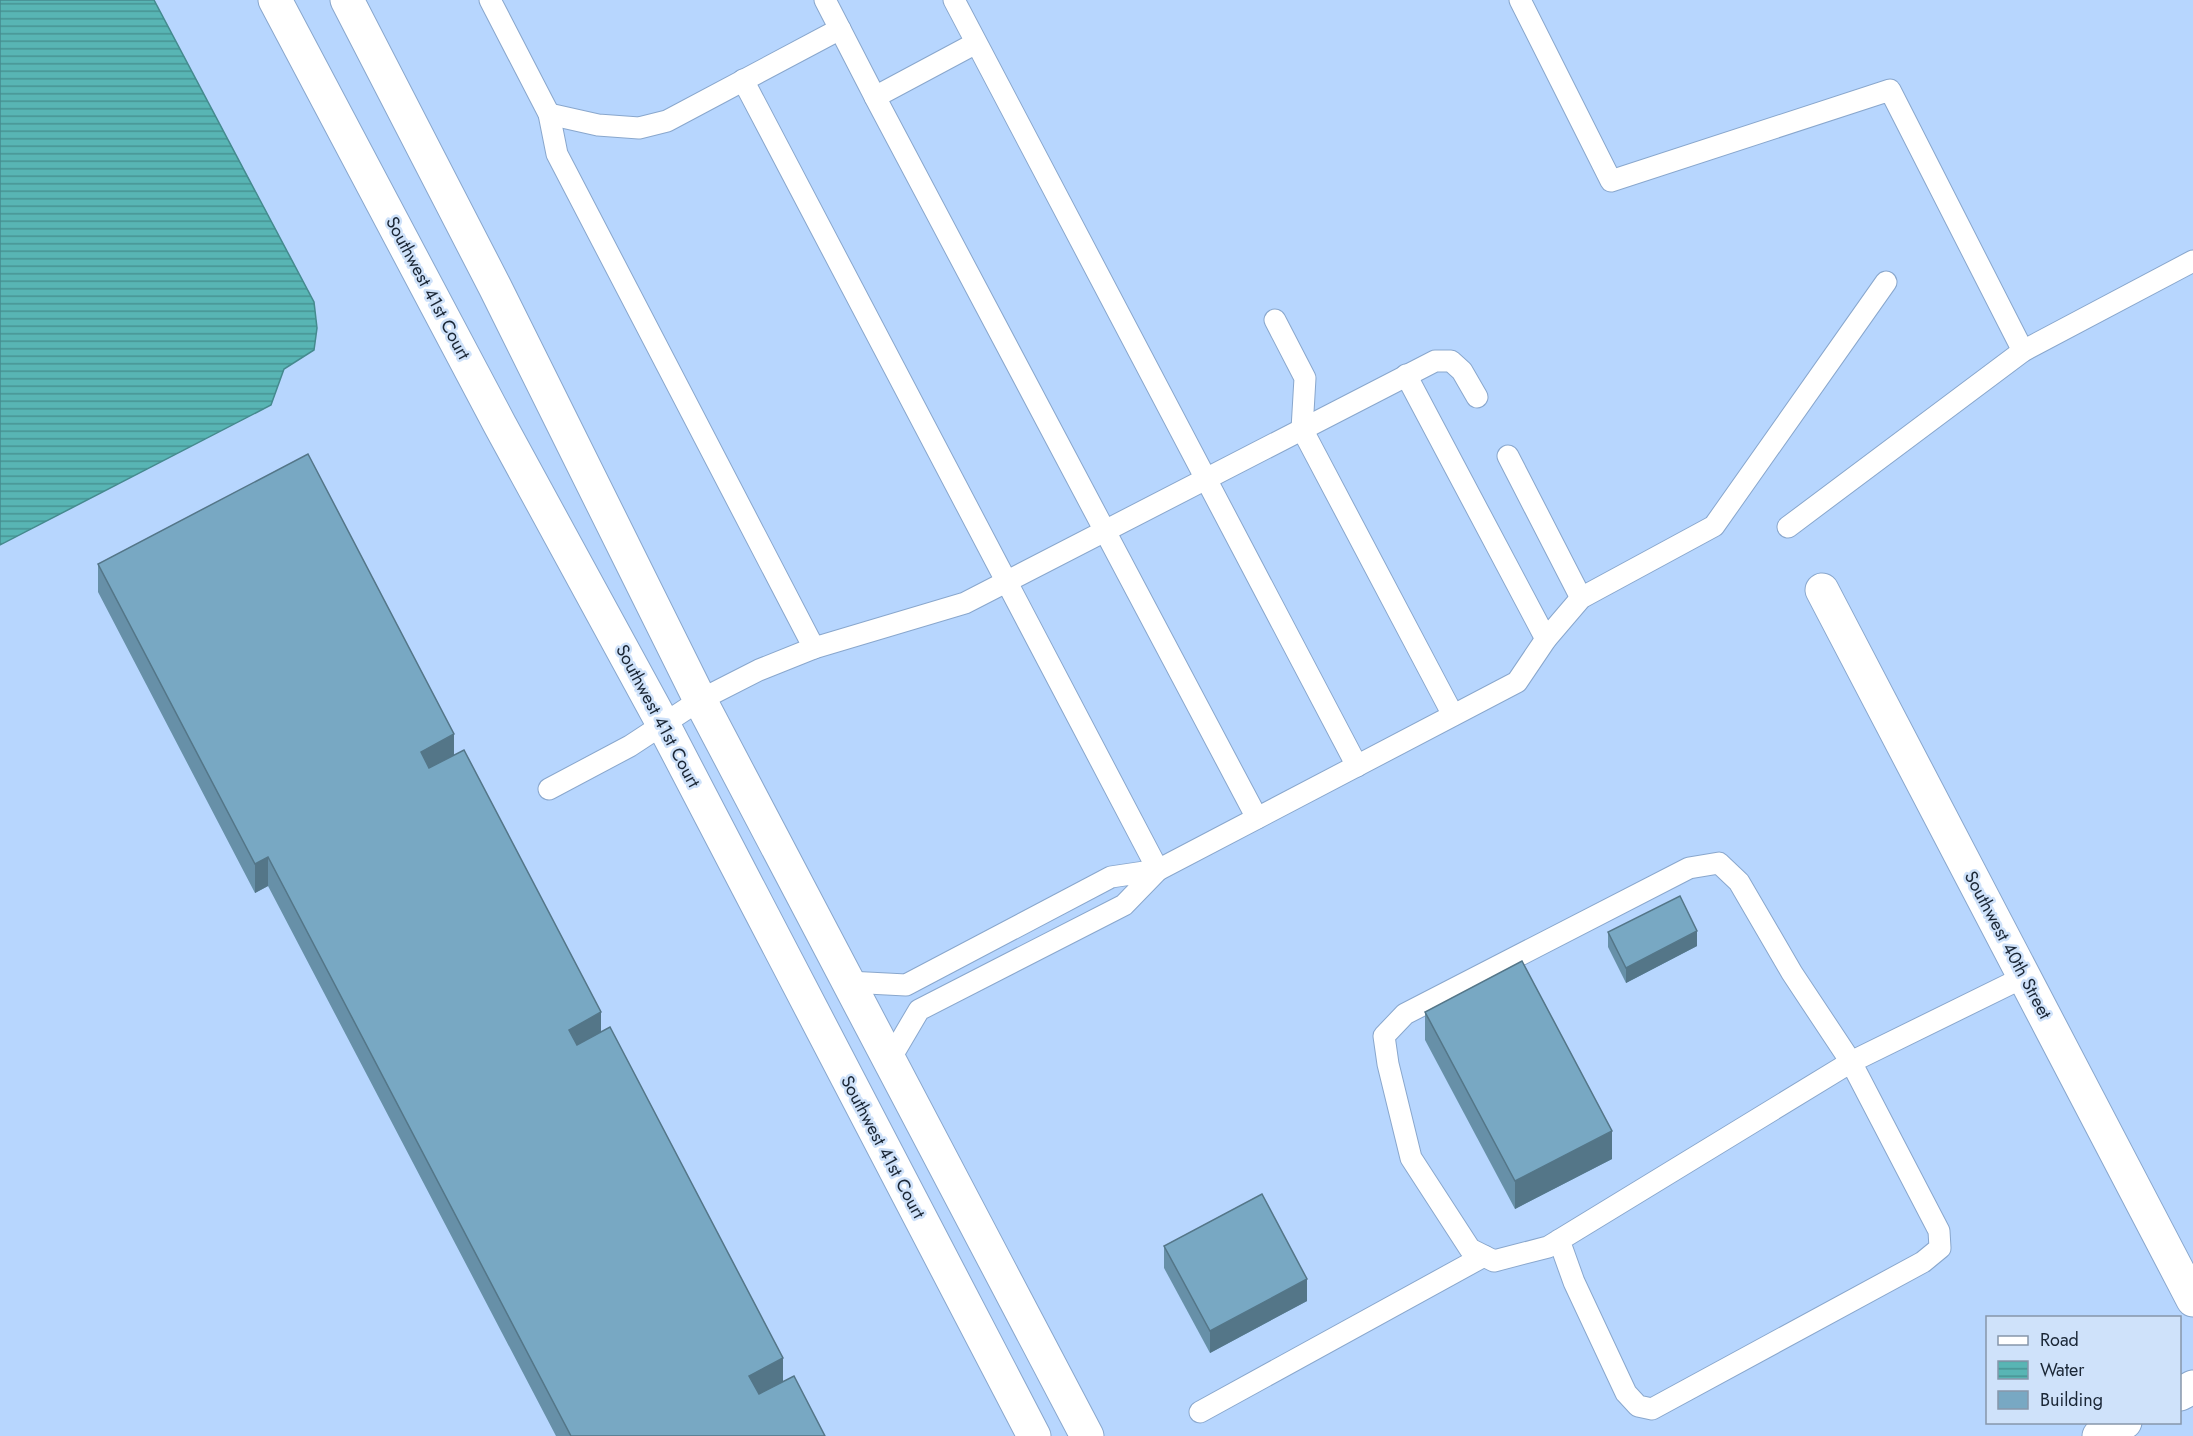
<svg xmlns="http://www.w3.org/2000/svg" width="2193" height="1436" viewBox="0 0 2193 1436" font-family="Jost,sans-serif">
  <defs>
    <pattern id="water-rules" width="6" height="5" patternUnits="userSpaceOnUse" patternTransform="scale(1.5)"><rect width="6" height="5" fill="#58b5b4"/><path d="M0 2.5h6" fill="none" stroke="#489393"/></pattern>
  </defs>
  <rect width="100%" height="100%" fill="#b7d6fe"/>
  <polygon fill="url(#water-rules)" stroke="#458a8e" stroke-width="1.5" points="0,0 154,0 314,302 317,328 314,350 284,369 271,405 0,545"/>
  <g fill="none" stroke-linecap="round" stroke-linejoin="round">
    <defs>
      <g id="service">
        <polyline points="490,0 549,114 557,154 814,648"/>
        <polyline points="825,0 875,97"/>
        <polyline points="954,0 1357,766"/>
        <polyline points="1520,0 1611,181 1890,90 2023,351"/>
        <polyline points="976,43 875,97 1257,818"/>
        <polyline points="743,80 1158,870 1517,682 1546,639 1581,598 1714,526 1886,282"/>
        <polyline points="549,114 598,125 639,128 667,121 840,29"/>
        <polyline points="1275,320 1305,378 1302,429 1453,715"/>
        <polyline points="1406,375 1546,639"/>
        <polyline points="1508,456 1581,598"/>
        <polyline points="1788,527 2023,351 2193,261"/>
        <polyline points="549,789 630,746 700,700 759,670 814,648 965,603 1435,361 1451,361 1462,371 1477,397"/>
        <polyline points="848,982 906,985 1111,877 1158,870 1124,905 919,1010 889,1061"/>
        <polyline points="1559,1240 1574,1282 1626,1393 1638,1406 1652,1409 1923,1262 1940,1248 1939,1231 1851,1062 1792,973 1739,882 1719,863 1689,868 1405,1014 1384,1036 1388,1064 1411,1158 1470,1249 1494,1261 1548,1247 1851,1062 2024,977"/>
        <polyline points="1200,1412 1484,1256"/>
      </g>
      <g id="minor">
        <polyline points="1822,590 2193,1300"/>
        <polyline points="2180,1394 2193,1387"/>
        <polyline points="2099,1436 2125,1422"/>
      </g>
      <g id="tertiary">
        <polyline points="275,0 500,425 663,724 1034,1436"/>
        <polyline points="347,0 495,287 700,700 1087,1436"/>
      </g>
    </defs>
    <use href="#service" stroke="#89a7cd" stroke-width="23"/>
    <use href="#minor" stroke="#89a7cd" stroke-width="35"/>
    <use href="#tertiary" stroke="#89a7cd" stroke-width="35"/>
    <use href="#service" stroke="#fff" stroke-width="21"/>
    <use href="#minor" stroke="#fff" stroke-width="33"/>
    <use href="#tertiary" stroke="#fff" stroke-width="33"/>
  </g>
  <g fill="#6790a8">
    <polygon points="98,564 454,755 601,1032 783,1381 825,1436 556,1436 268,886 255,893 98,592"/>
    <polygon points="1608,932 1697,946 1626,983 1608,947"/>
    <polygon points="1425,1012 1612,1159 1515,1209 1425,1040"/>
    <polygon points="1164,1246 1307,1301 1210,1353 1164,1268"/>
  </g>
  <g fill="#547688">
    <polygon points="454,734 454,762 421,780 421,752"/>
    <polygon points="268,857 268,886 255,893 255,864"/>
    <polygon points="1697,931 1697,946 1626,983 1626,968"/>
    <polygon points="601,1012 601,1041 569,1058 569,1030"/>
    <polygon points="1612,1131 1612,1159 1515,1209 1515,1181"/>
    <polygon points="1307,1279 1307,1301 1210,1353 1210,1331"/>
    <polygon points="783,1358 783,1386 749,1404 749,1376"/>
  </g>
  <g fill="#78a8c3" stroke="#547688" stroke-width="1.5">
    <polygon points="308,454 454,734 421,752 429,768 464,750 601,1012 569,1030 577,1045 610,1027 783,1358 749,1376 759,1394 794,1376 825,1436 571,1436 268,857 255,864 98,564"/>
    <polygon points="1680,896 1697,931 1626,968 1608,932"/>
    <polygon points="1522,961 1612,1131 1515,1181 1425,1012"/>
    <polygon points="1262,1194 1307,1279 1210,1331 1164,1246"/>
  </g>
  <g text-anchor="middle" stroke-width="5" stroke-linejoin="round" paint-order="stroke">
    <g font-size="18" fill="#1a2635" stroke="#cfe2fa">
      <text transform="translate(428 288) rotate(62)" y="6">Southwest 41st Court</text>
      <text transform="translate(658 716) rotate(62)" y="6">Southwest 41st Court</text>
      <text transform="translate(2008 945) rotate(62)" y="6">Southwest 40th Street</text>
      <text transform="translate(883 1147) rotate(62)" y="6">Southwest 41st Court</text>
    </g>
  </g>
  <rect x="1986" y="1316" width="195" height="108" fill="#cfe2fa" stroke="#8797ab" stroke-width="1.5"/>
  <rect x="1998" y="1336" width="30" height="9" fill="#ffffff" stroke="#8797ab" stroke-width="1.5"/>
  <text x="2040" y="1346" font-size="18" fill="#1a2635">Road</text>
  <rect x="1998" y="1361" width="30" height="18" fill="url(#water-rules)" stroke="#8797ab" stroke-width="1.5"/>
  <text x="2040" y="1376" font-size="18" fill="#1a2635">Water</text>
  <rect x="1998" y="1391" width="30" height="18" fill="#78a8c3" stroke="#8797ab" stroke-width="1.5"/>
  <text x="2040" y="1406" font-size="18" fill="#1a2635">Building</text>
</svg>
